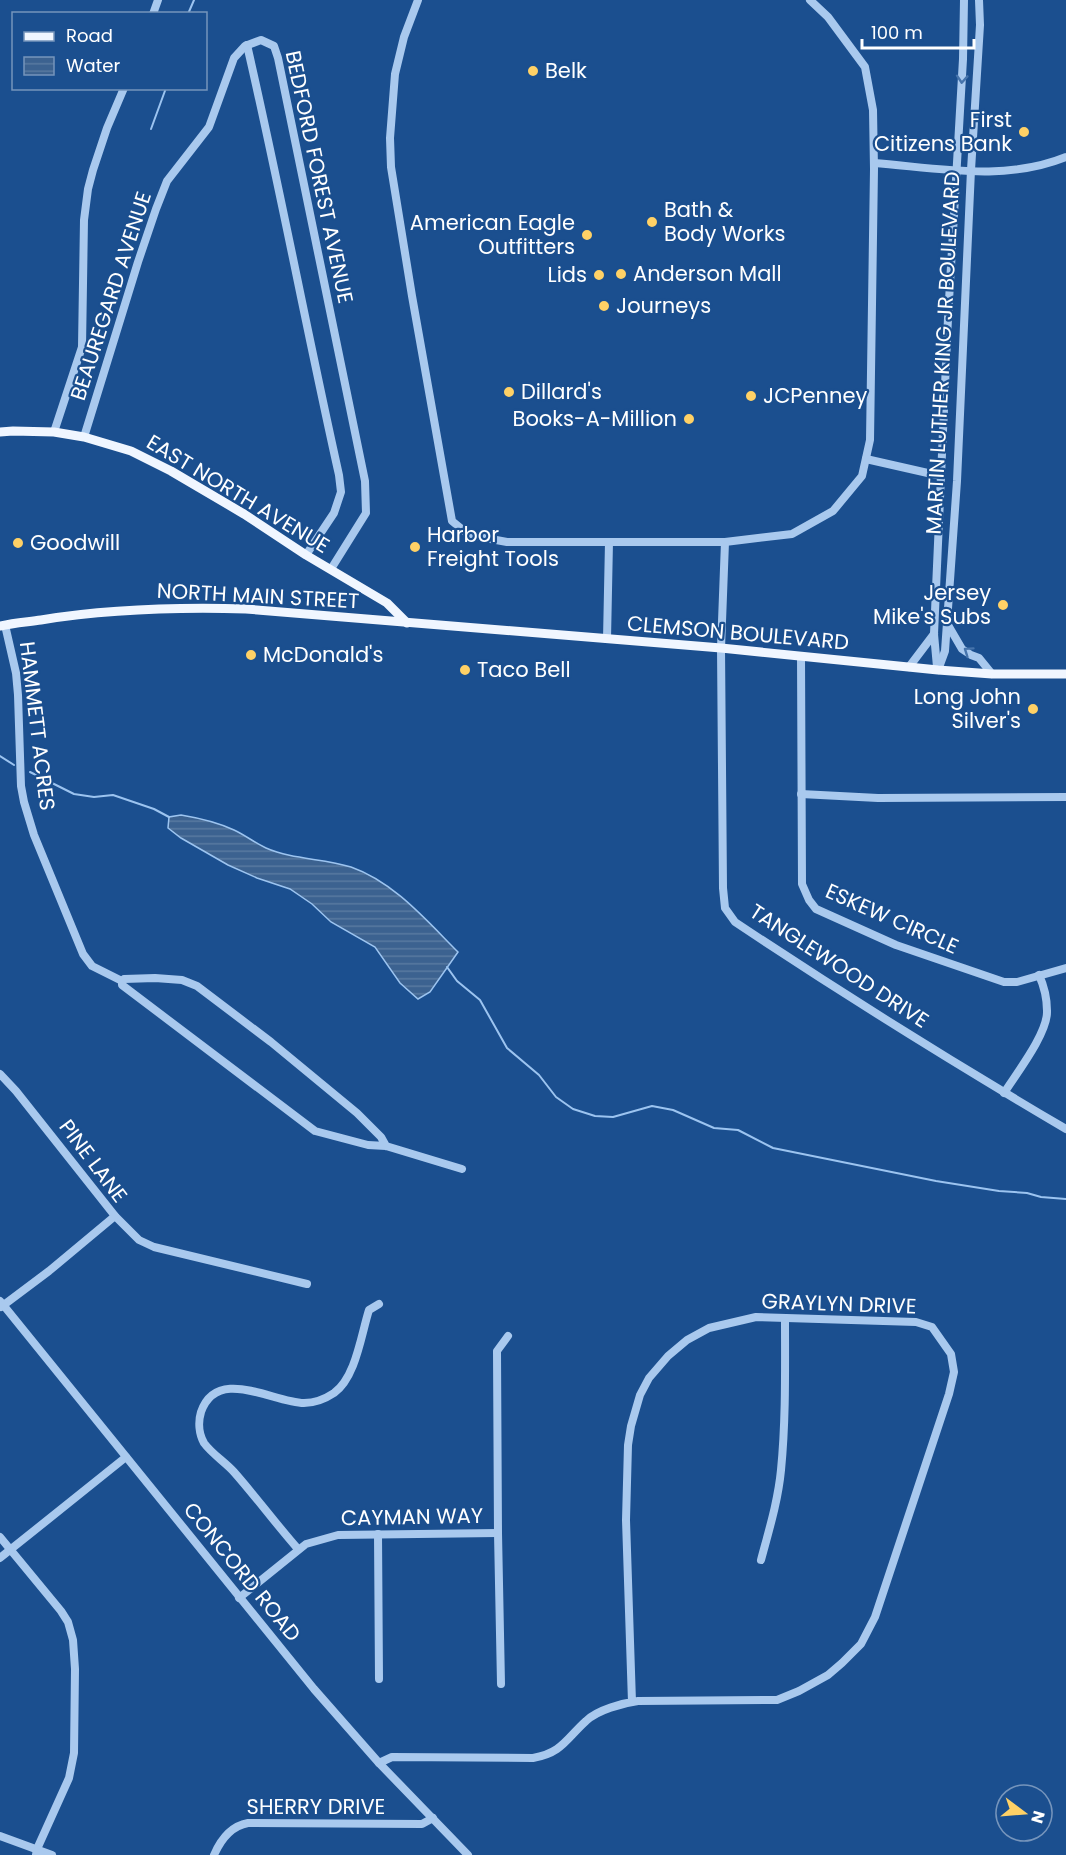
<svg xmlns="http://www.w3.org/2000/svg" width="1066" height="1855" viewBox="0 0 1066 1855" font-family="Poppins,sans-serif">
  <defs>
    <pattern id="water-rules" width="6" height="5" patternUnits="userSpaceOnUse" patternTransform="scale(1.5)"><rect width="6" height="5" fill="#3c6290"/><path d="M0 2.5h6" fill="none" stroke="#597aa1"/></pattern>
  </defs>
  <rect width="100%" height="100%" fill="#1b4f8f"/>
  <path fill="url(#water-rules)" stroke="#9cc4f0" stroke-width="1.5" d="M181,815C199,818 217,822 234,830C245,835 255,843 266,848C293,860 323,858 351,867C394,882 426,920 458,952L430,992L418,999L400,983L375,947L331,922L312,904L290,889L257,878L228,865L181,838L168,828L169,817Z"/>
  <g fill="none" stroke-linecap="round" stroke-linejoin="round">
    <g stroke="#9cc4f0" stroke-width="2">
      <polyline points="188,14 194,0"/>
      <polyline points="151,129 166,88"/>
      <polyline points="0,756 14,765"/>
      <polyline points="30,772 74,794 94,797 113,795 154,809 169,817"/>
      <polyline points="447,967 457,981 480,1000 507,1048 539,1075 556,1097 573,1109 595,1116 613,1117 652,1106 673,1110 714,1128 738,1130 773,1148 936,1181 999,1191 1027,1193 1041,1197 1066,1199"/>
    </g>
    <g stroke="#a9c9ee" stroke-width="8">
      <polyline points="418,0 404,37 395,74 390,138 391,167 412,296 452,521 469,535 507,542 725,542 792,534 833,511 862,476 870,440 874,169 873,110 865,67 828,17 810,0"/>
      <polyline points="153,14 158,0"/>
      <path d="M247,45C280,188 307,332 339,475L341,492L334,513L306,555"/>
      <path d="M874,163C938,168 1005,182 1066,157"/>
      <polyline points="54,432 82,347 84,220 88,189 93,170 107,128 124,88"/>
      <polyline points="84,437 138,262 156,209 167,181 209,127 234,58 245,46 261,40 274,46 278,58 365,481 366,513 331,569"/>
      <polyline points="866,459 941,476"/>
      <path d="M725,542L721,648L723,888L725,908L735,922C843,994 954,1063 1066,1129"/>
      <polyline points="5,625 16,673 18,695 21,786 24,802 34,835 83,954 92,966 122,981"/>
      <polyline points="948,625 962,649 971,655 979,658 992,674"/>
      <polyline points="607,639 609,542"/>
      <polyline points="801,656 802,884 809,900 816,909 896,945 1004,982 1017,982 1066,968"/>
      <polyline points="909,667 934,634"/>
      <polyline points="937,667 934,634 937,566 948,318 963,59 964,0"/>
      <polyline points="938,670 945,651 957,481 971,170 980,25 979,0"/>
      <polyline points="801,794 878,798 1066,797"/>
      <polyline points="0,1074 16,1091 115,1216 139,1240 154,1247 307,1284"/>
      <path d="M1004,1093C1016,1074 1048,1033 1047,1011C1047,998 1044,986 1039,975"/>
      <polyline points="386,1146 381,1137 357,1113 271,1042 197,986 182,980 155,978 124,979 122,981 122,985 315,1131 368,1145 386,1146 462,1169"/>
      <polyline points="0,1301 314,1689 379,1763 468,1855"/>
      <polyline points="1,1307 49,1271 115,1216"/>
      <polyline points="378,1534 379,1679"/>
      <polyline points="0,1537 61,1611 68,1622 73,1640 75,1669 74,1753 69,1778 37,1849 36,1855"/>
      <path d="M298,1549C276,1524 256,1497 234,1472C225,1462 212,1454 204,1443C199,1434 198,1422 201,1412C217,1366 272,1402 304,1403C314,1403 325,1399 334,1393C356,1377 361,1335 369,1310L379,1304"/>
      <polyline points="0,1558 126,1457"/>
      <path d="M761,1560C769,1530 778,1501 781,1470C786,1419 785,1368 785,1318"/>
      <polyline points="239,1598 306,1544 338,1535 498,1533"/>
      <polyline points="501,1684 498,1533 497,1351 508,1336"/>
      <path d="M379,1763L392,1757L533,1758C562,1753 566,1739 586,1721C597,1710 623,1703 638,1701L777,1700L799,1691L828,1675L842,1663L861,1644L875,1617L949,1394L954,1372L951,1354L932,1327L916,1322L756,1317L709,1328L687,1340L668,1356L649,1378L640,1395L631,1426L628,1445L626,1520L632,1702"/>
      <polyline points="0,1836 52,1855"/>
      <path d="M214,1855C221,1839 231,1826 248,1823L422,1824L433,1818"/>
    </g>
    <g stroke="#f0f6ff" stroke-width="9">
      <polyline points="0,432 13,431 54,432 84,437 131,451 171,471 244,514 306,555 387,603 407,623"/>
      <path d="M0,626C13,623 27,622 41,620C109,609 177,607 246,609L721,648L938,670L992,674H1066"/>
    </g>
  </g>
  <defs><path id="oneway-chevron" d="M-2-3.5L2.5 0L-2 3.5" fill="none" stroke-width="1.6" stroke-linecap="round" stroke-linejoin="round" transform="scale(1.5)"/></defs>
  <g stroke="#4674ac">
    <use href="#oneway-chevron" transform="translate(962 79) rotate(94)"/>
    <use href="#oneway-chevron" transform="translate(968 651) rotate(-145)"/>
  </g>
  <g fill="#ffd166" stroke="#1b4f8f" stroke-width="2">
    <circle cx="533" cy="71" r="6"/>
    <circle cx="1024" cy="132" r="6"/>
    <circle cx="652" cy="222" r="6"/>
    <circle cx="587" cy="235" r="6"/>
    <circle cx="621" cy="274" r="6"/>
    <circle cx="599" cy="275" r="6"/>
    <circle cx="604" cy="306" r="6"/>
    <circle cx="509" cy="392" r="6"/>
    <circle cx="751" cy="396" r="6"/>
    <circle cx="689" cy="419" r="6"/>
    <circle cx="18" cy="543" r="6"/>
    <circle cx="415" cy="547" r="6"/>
    <circle cx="1003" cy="605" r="6"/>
    <circle cx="251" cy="655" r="6"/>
    <circle cx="465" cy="670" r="6"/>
    <circle cx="1033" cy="709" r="6"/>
  </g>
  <g text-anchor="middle" stroke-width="4.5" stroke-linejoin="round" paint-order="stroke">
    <g font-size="21" fill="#fff" stroke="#1b4f8f" text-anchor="start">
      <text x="545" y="78">Belk</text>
      <text x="1012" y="127" text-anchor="end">First<tspan x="1012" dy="24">Citizens Bank</tspan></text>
      <text x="664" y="217">Bath &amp;<tspan x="664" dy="24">Body Works</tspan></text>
      <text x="575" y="230" text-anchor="end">American Eagle<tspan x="575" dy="24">Outfitters</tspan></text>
      <text x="633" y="281">Anderson Mall</text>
      <text x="587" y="282" text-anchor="end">Lids</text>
      <text x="616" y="313">Journeys</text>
      <text x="521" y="399">Dillard's</text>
      <text x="763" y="403">JCPenney</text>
      <text x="677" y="426" text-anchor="end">Books-A-Million</text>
      <text x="427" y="542">Harbor<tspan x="427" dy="24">Freight Tools</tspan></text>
      <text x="30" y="550">Goodwill</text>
      <text x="991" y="600" text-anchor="end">Jersey<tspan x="991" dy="24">Mike's Subs</tspan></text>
      <text x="263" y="662">McDonald's</text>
      <text x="477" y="677">Taco Bell</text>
      <text x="1021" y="704" text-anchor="end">Long John<tspan x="1021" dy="24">Silver's</tspan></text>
    </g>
    <g font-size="21" fill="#fff" stroke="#1b4f8f">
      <text transform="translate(319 177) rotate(78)" y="7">BEDFORD FOREST AVENUE</text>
      <text transform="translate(111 296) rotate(-72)" y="7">BEAUREGARD AVENUE</text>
      <text transform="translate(943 353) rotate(-87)" y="7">MARTIN LUTHER KING JR BOULEVARD</text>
      <text transform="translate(238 494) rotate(31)" y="7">EAST NORTH AVENUE</text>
      <text transform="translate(258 596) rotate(3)" y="7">NORTH MAIN STREET</text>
      <text transform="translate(738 633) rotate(5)" y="7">CLEMSON BOULEVARD</text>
      <text transform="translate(37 726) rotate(83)" y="7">HAMMETT ACRES</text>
      <text transform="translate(892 919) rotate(24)" y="7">ESKEW CIRCLE</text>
      <text transform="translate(839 966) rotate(33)" y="7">TANGLEWOOD DRIVE</text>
      <text transform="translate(93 1161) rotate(53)" y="7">PINE LANE</text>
      <text transform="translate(839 1304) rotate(2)" y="7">GRAYLYN DRIVE</text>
      <text transform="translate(412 1517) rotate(-1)" y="7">CAYMAN WAY</text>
      <text transform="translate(242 1572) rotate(51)" y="7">CONCORD ROAD</text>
      <text x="316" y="1814">SHERRY DRIVE</text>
    </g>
  </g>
  <rect x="12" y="12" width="195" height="78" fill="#1b4f8f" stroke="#7695bc" stroke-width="1.5"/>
  <rect x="24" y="32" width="30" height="9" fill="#f0f6ff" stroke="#7695bc" stroke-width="1.5"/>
  <text x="66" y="42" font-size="18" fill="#ffffff">Road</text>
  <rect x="24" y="57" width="30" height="18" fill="url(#water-rules)" stroke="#7695bc" stroke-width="1.5"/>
  <text x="66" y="72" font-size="18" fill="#ffffff">Water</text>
  <g transform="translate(1024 1813) rotate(106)"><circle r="28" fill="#1b4f8f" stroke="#7695bc" stroke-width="1.5"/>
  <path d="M0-4.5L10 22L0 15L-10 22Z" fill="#ffd166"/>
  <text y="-9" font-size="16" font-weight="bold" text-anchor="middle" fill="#ffffff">N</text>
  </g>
  <path d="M862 39v9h112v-9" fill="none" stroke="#ffffff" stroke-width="3"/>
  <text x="871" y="39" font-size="18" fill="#ffffff" stroke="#1b4f8f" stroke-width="4.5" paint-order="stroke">100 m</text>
</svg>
